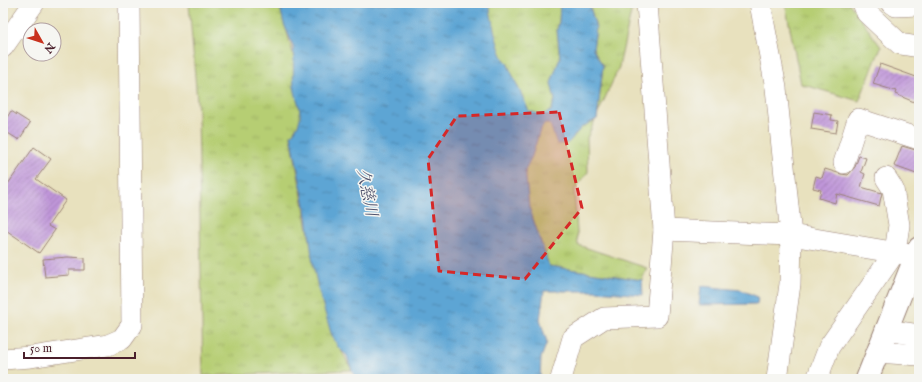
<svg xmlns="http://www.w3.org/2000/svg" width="922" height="382" viewBox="0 0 922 382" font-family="'IM FELL English','Noto Serif JP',serif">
  <defs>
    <pattern id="grass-tufts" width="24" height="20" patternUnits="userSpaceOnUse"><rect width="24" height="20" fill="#b6ce73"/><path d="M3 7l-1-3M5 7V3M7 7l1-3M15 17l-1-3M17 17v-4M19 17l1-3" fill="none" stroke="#9eb064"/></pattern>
    <pattern id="water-ripples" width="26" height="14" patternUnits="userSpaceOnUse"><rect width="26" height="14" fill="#5da5d4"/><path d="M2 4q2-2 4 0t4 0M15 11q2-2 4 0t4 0" fill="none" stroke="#4f86ac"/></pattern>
    <pattern id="building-hatch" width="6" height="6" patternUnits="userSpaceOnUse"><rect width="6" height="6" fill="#bf95d9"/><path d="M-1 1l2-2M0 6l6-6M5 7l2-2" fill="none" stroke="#9d79b0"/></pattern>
  </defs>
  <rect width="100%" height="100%" fill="#f6f6f2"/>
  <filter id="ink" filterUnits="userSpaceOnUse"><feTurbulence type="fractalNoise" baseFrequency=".025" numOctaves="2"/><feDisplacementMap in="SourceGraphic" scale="8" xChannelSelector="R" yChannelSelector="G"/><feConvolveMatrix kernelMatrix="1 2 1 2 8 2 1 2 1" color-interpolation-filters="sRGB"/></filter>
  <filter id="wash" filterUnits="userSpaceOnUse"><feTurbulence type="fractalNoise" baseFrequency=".012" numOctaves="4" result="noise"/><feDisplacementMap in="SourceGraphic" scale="16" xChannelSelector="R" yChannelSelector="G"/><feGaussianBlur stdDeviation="0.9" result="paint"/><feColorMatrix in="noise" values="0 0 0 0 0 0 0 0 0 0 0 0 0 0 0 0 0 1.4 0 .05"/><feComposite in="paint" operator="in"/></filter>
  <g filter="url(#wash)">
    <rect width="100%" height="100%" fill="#e8e1be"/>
    <g fill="url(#grass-tufts)" stroke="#80764f">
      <polygon points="189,3 279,3 295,62 301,120 291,136 310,240 336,341 352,370 203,376 198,113"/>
      <path d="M489,3H560L559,22L557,30L560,58L551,83L555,100L551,111L542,115L529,112L507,63C495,53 491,18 489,3Z"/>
      <polygon points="589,3 633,3 619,67 587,138 588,172 574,191 578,245 647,268 642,280 549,266 529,207 525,169 532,156 539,133 544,124 550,124 558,144 568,143 582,127 597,119 603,66 593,49 596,28"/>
      <polygon points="785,3 849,3 881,47 859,101 801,84"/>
    </g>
    <g fill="url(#water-ripples)" stroke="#546280">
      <path d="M279,3H489C491,16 498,55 507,63L529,111L542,115L551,111L555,100L551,83L560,58L557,30L559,22L560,3H589L596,28L593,49L603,66L597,119L582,127L568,143L557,144L550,124H544L539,133L532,156L525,170L529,207L549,266L642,280L643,295L596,291H544L540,320L547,342L541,358L540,379H355L347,356L338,347L331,333L319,292L313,265L307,216L291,135C307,117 298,108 294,87C292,74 295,60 293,47C291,39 287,32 284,24C282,17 281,10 279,3Z"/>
      <polygon points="701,286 741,290 758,297 757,304 699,305"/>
    </g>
    <g id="blocks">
      <g fill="url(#building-hatch)">
        <polygon points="880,64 919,78 919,104 895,94 896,91 873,84"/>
        <polygon points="11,111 30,123 19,140 3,130 3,124"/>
        <polygon points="814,112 832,115 831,120 838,121 836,133 811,129"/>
        <polygon points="902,146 919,151 919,175 894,166"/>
        <polygon points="34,147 51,159 36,179 66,200 48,226 55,230 39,253 3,228 3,191"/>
        <polygon points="859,156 866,158 861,172 865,174 861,187 882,193 879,206 837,194 835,203 819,198 821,190 813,188 816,176 822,178 825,169 841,174 848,175 855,167"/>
        <polygon points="68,257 85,258 85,270 69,270 69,275 45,277 43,259"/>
      </g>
    </g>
  </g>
  <g filter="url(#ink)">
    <use href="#blocks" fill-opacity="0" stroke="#998074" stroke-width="1"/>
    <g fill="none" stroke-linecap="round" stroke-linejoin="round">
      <defs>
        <g id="minor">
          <polyline points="647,3 664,230 791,235 916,256"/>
          <polyline points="760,3 776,88 791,235 790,284 777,379"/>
          <polyline points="863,3 867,13 900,44 919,47"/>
          <polyline points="892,3 896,6 919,5"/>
          <polyline points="3,47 34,3"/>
          <polyline points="844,163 858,119 919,139"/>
          <polyline points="886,330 919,335"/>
          <polyline points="877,352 919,355"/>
          <polyline points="3,359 31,357 108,345 122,339 132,325 129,3"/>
          <polyline points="561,379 573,338 604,318 657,316 664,230"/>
          <polyline points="817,379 829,347 895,252 899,225 893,189 886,178"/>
        </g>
        <polyline id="highway" points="867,379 919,248"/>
      </defs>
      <use href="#minor" stroke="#998074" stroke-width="22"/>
      <use href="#highway" stroke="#998074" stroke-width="24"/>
      <use href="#minor" stroke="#fff" stroke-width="21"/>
      <use href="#highway" stroke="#fff" stroke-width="22"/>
    </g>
  </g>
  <path fill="#d62828" fill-opacity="0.2" stroke="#d62828" stroke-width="3" stroke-dasharray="8 5" stroke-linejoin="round" d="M559,112L582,208L525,279L439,271L428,159L457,116Z"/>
  <g text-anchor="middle" stroke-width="3" stroke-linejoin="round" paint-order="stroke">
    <g font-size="16" font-style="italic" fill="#52556f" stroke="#f6f6f2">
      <text transform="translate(368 192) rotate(79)" y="6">久慈川</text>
    </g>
  </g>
  <rect width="922" height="382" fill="none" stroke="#f6f6f2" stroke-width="16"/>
  <g transform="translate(42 42) rotate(129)"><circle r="19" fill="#f6f6f2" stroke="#b1a0a2"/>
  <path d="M0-3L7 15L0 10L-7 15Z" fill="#c8321e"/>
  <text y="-6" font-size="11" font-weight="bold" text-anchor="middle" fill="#4a1f2b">N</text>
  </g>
  <path d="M24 352v6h111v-6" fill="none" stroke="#4a1f2b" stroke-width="2"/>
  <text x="30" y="352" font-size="12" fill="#4a1f2b" stroke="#f6f6f2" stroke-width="3" paint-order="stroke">50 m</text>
</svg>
